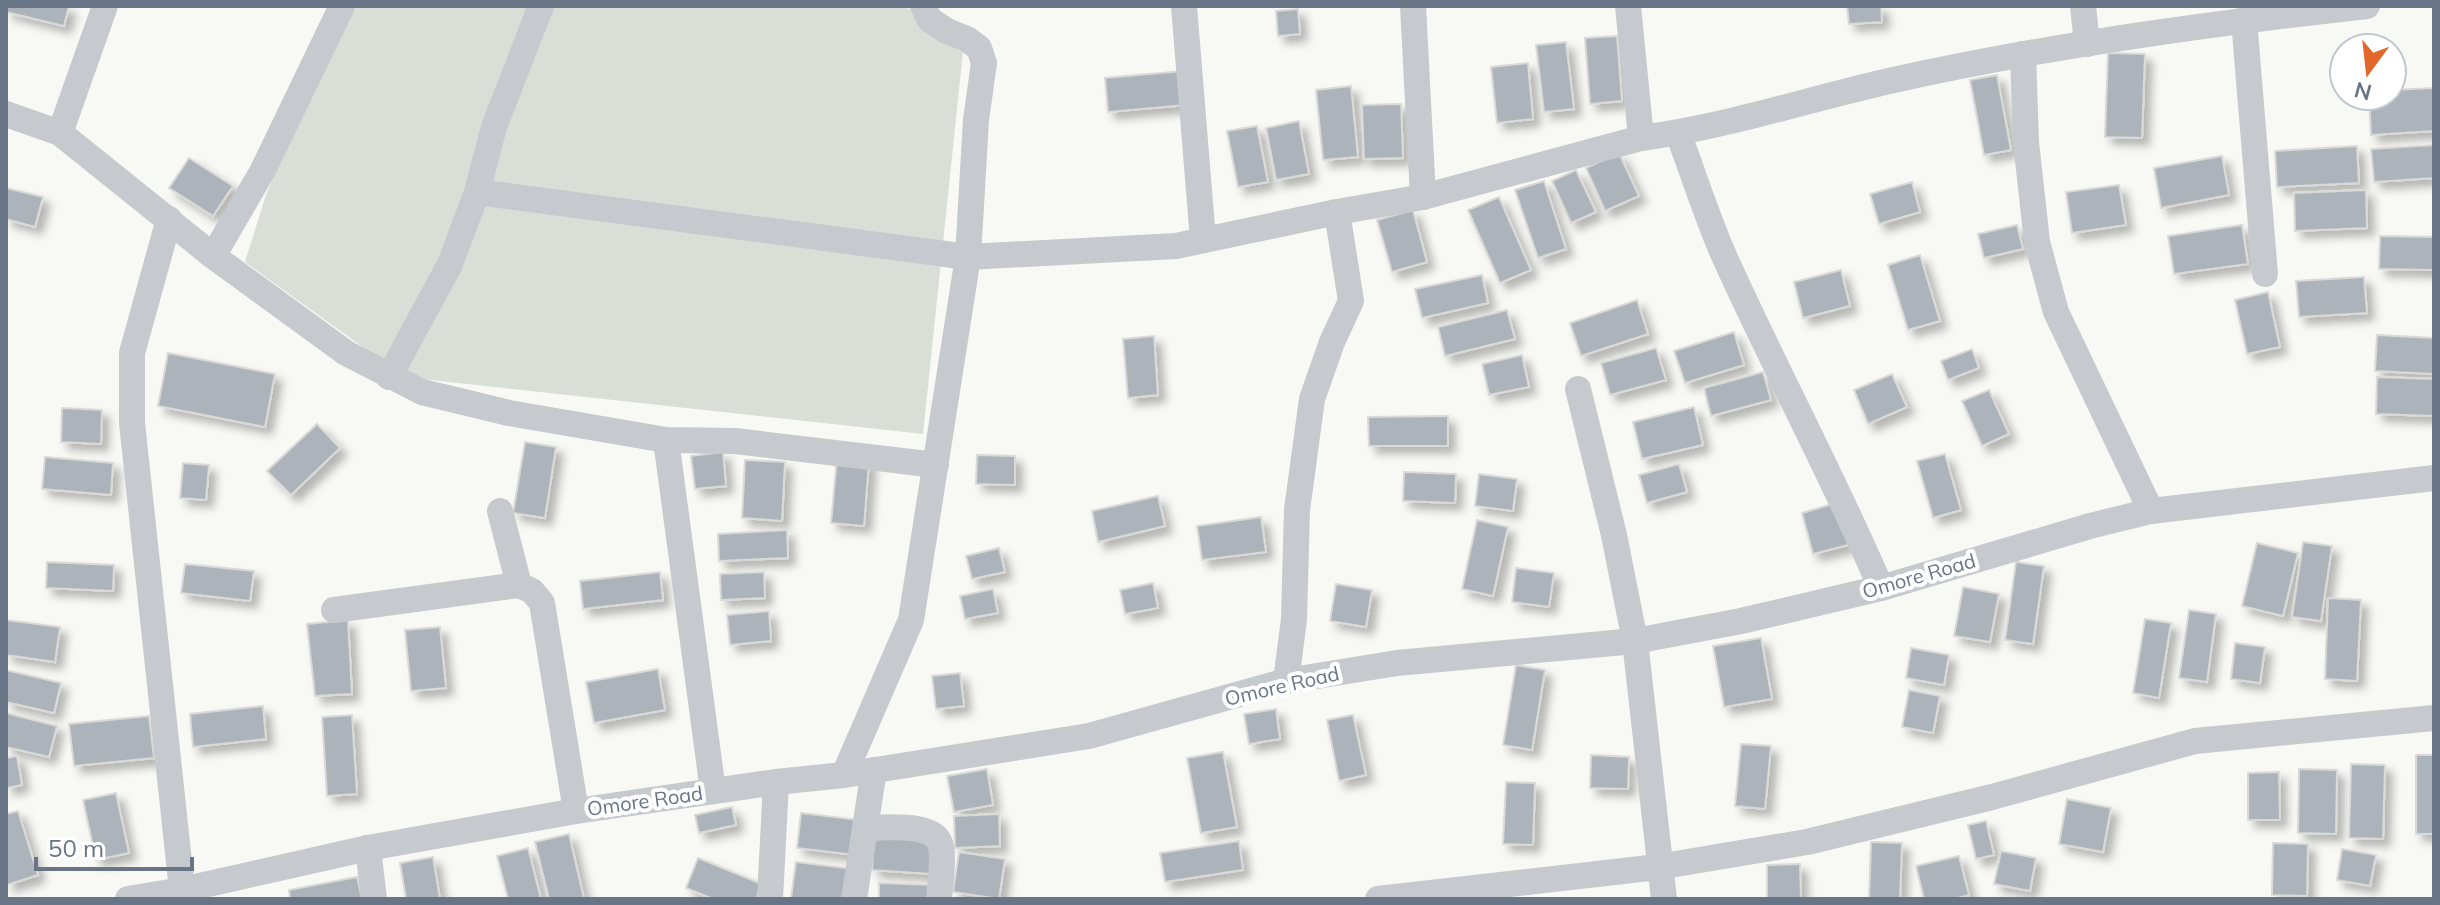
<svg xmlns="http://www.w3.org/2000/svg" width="2440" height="905" viewBox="0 0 2440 905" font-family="Mulish,sans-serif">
  <defs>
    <filter id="shadow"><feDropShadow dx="7" dy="7" stdDeviation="4" flood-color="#0004"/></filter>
  </defs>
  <rect width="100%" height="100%" fill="#f8f8f5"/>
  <polygon fill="#d9dfd6" points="344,6 904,6 964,42 923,434 404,377 245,262 266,195"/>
  <g fill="#acb3ba" stroke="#d9dad7" stroke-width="2" filter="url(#shadow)">
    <polygon points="6,6 69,6 64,26 6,12"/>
    <polygon points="1847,6 1881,6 1882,22 1849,24"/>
    <polygon points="1298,9 1300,34 1278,36 1276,11"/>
    <polygon points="1617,36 1622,101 1590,104 1585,38"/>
    <polygon points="1566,42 1574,109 1544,112 1536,45"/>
    <polygon points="2108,53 2145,54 2142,138 2105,137"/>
    <polygon points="1528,63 1533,119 1497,123 1491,67"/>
    <polygon points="1183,71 1186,105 1108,112 1105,78"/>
    <polygon points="1997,75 2011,150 1984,155 1970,80"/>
    <polygon points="1351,86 1358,157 1323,160 1316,90"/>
    <polygon points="2434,88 2434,131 2371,135 2369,96 2392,96 2392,90"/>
    <polygon points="1401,104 1403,158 1364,159 1362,105"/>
    <polygon points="1299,121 1309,174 1276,180 1266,128"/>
    <polygon points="1257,126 1268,182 1238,187 1227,131"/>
    <polygon points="2434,145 2434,178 2374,182 2371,149"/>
    <polygon points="2357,146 2359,183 2277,187 2275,151"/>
    <polygon points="1619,153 1639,196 1605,211 1586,168"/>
    <polygon points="2222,156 2229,195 2161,208 2154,168"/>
    <polygon points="189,158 233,186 213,216 169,188"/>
    <polygon points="1576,170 1596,212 1571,223 1552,181"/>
    <polygon points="1544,181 1566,249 1538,258 1515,190"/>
    <polygon points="1912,182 1920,212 1879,224 1870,194"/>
    <polygon points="2119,185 2126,225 2072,233 2066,192"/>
    <polygon points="6,188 43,197 35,227 6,219"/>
    <polygon points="2366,190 2367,228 2295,231 2294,193"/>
    <polygon points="1499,197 1531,270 1500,283 1468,210"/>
    <polygon points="1413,210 1427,262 1392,272 1377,220"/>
    <polygon points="2017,225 2023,249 1984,258 1978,234"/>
    <polygon points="2242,225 2248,264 2174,274 2168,236"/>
    <polygon points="2380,236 2434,237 2434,270 2379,269"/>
    <polygon points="1920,255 1940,321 1908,330 1888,265"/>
    <polygon points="1841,270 1850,306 1803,318 1794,282"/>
    <polygon points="1482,275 1488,303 1422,318 1415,289"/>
    <polygon points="2364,277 2367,313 2299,317 2296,281"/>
    <polygon points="2268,292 2280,347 2247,354 2235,300"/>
    <polygon points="1637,300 1648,334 1581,356 1570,323"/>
    <polygon points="1507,310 1515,339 1445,356 1438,327"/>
    <polygon points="1734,332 1744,365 1685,383 1674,351"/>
    <polygon points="2377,335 2434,338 2434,374 2375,371"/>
    <polygon points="1154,336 1158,395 1128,398 1123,339"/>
    <polygon points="1656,348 1666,380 1610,395 1601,363"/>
    <polygon points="1972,349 1979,368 1948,380 1941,361"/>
    <polygon points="168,353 275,374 265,427 158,406"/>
    <polygon points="1522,355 1529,387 1489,395 1482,364"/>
    <polygon points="1763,372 1771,400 1711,416 1704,388"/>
    <polygon points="1892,374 1907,407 1868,424 1854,390"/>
    <polygon points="2377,377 2434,379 2434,416 2376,414"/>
    <polygon points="1989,390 2009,434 1982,446 1962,401"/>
    <polygon points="1694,407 1703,445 1642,459 1633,422"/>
    <polygon points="62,408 102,410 101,444 61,442"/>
    <polygon points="1448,416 1448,446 1369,446 1368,417"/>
    <polygon points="317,424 340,448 291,495 267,471"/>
    <polygon points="525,442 556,447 545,518 513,513"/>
    <polygon points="723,452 726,486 695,489 691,456"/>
    <polygon points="1945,454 1961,510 1933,518 1917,461"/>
    <polygon points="977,455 1015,456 1015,485 976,484"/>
    <polygon points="45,457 113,463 111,495 42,489"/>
    <polygon points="837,458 869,461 864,526 831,523"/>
    <polygon points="745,460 785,462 782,521 742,518"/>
    <polygon points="183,463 209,465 206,500 180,498"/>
    <polygon points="1679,464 1687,492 1647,503 1639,475"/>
    <polygon points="1404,472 1456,474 1455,503 1403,501"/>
    <polygon points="1479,474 1517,479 1513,511 1475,506"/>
    <polygon points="1158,496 1165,526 1098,542 1092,511"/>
    <polygon points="1836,503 1848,545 1813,554 1802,513"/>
    <polygon points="1261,517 1266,552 1202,560 1197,526"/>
    <polygon points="1477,520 1508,527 1493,596 1462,589"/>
    <polygon points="787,530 788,558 719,561 718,534"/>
    <polygon points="2303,542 2332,546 2321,621 2292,617"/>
    <polygon points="2257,543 2298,553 2283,616 2242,606"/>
    <polygon points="999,548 1005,572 972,579 966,556"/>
    <polygon points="47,562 114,565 113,591 46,588"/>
    <polygon points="2016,562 2044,566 2033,644 2005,640"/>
    <polygon points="185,564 254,571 250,601 181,593"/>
    <polygon points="1516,568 1554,573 1549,607 1512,602"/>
    <polygon points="660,572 663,600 583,609 580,581"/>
    <polygon points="764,572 765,598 721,600 720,574"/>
    <polygon points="1153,583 1158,608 1125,614 1120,590"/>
    <polygon points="1336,584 1372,590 1366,627 1330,621"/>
    <polygon points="1963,587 1999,594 1990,642 1954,636"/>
    <polygon points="993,589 998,613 965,619 960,596"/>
    <polygon points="2328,598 2361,600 2357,681 2325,679"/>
    <polygon points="2189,610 2216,614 2207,682 2179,678"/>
    <polygon points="769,611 771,641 730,645 727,615"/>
    <polygon points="2145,619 2171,623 2159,698 2133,693"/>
    <polygon points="6,620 60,627 55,662 6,655"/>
    <polygon points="348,620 352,694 315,696 307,624"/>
    <polygon points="440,627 446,688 411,691 405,630"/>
    <polygon points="1761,638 1772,699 1724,707 1713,646"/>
    <polygon points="2235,643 2265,647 2260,683 2231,679"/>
    <polygon points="1911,648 1949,655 1944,685 1906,678"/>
    <polygon points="1516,665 1545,670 1532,750 1503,745"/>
    <polygon points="658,669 665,710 594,723 586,682"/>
    <polygon points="6,670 61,683 54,713 6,702"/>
    <polygon points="960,673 964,706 936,709 932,676"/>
    <polygon points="1909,690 1940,696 1933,733 1902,727"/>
    <polygon points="263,706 266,739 193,747 190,714"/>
    <polygon points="1276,709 1280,739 1249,744 1244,714"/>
    <polygon points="6,713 57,726 49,757 6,747"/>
    <polygon points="352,715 357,794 327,796 322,717"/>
    <polygon points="1353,715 1366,775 1339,781 1327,720"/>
    <polygon points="149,716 154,758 74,766 69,724"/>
    <polygon points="1741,744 1771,746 1765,809 1735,806"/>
    <polygon points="1223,752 1237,827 1201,833 1187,758"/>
    <polygon points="1591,755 1629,757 1628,789 1590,788"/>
    <rect x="2416" y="755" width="18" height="79"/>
    <polygon points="17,756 22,785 6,788 6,758"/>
    <polygon points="2351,764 2385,765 2383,839 2349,838"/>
    <polygon points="987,769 993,805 954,812 947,776"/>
    <polygon points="2299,769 2337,770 2336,834 2298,833"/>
    <polygon points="2279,772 2280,820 2248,820 2248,773"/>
    <polygon points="1506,782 1535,783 1533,845 1503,844"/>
    <polygon points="116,793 129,853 96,860 83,800"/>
    <polygon points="2067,799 2111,808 2103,852 2059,844"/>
    <polygon points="732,807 736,825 699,833 695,815"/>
    <polygon points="18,811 38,875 7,885 6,814"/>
    <polygon points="801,813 859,820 855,855 797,848"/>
    <polygon points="999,814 1000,846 955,848 954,816"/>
    <polygon points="1986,821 1994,855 1976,859 1968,825"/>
    <polygon points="569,834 584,899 549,899 535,842"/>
    <polygon points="874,835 934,838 932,874 872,870"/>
    <polygon points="1239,841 1243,870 1165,882 1160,853"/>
    <polygon points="1871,842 1902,843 1900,899 1869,899"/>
    <polygon points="2273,843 2308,844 2307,896 2272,895"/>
    <polygon points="528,848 541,899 508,899 497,856"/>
    <polygon points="2342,849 2376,855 2370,886 2337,880"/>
    <polygon points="2001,851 2036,858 2030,891 1994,884"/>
    <polygon points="959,852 1005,859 999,899 953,892"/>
    <polygon points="1959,856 1969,895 1954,899 1924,899 1916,866"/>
    <polygon points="433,857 440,899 406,899 400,863"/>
    <polygon points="698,858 762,884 756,899 713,899 686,888"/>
    <polygon points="796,862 854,869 850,899 791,898"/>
    <polygon points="1800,864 1801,899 1767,899 1767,865"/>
    <polygon points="357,877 362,899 290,899 289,890"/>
    <polygon points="879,883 934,885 933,899 879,899"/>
  </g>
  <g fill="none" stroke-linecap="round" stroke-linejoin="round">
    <g stroke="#c6c9cd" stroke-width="26">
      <polyline points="1184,6 1203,240"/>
      <polyline points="1413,6 1423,197"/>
      <polyline points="1628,6 1641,138"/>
      <polyline points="2083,6 2087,44"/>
      <polyline points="2244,20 2265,274"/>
      <polyline points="2023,54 2026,142 2037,242 2056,312 2151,511"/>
      <polyline points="6,114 60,133 213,256 346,353 422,392 509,413 666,440 735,441 936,465"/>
      <polyline points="60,133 105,6"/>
      <path d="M1678,133C1694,175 1707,218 1725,258C1775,369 1833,476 1881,588"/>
      <path d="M477,192L968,257L1176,246L1337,212L1423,197L1641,138C1725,127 1806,100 1889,81C2046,46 2207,24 2367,6"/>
      <polyline points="169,219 132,353 132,423 182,890"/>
      <polyline points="213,256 262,172 342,6"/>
      <polyline points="389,377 450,264 477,192 494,127 541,6"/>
      <polyline points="1578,389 1614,535 1635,641 1664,899"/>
      <polyline points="666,440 713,791"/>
      <polyline points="500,511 519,585"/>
      <polyline points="334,610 519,585 532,591 542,603 576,811"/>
      <polyline points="1286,681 1294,619 1297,510 1312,399 1332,342 1351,301 1337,212"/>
      <polyline points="844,775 911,620 968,257 976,120 984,63 979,48 967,39 947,31 930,20 923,6"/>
      <path d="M865,828C885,828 937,821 941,847C944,863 940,882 939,899"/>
      <polyline points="368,848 374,899"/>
      <polyline points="128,899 182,890 368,848 576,811 776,782 844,775 1089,736 1286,681 1397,663 1635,641 1741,621 1881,588 2090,526 2151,511 2434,478"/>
      <polyline points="770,899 776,782"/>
      <polyline points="854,899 874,770"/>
      <polyline points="1378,899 1658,867 1807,842 1992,797 2195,741 2434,718"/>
    </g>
  </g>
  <g text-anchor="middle" stroke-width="8" stroke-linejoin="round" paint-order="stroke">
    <g font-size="20" fill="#677586" stroke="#fff">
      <text transform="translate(1919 576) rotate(-16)" y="7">Omore Road</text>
      <text transform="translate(1282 686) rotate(-13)" y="7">Omore Road</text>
      <text transform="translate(645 801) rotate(-8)" y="7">Omore Road</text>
    </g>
  </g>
  <rect width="2440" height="905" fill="none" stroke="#677586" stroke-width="16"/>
  <g transform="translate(2368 72) rotate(195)"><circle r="38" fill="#ffffff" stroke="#c2c8cf" stroke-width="2"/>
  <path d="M0-6L14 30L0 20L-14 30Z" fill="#e3662a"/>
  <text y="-12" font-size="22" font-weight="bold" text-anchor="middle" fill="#677586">N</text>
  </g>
  <path d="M36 857v12h156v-12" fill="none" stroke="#677586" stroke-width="4"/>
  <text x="48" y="857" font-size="24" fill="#677586" stroke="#ffffff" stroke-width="6" paint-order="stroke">50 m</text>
</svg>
